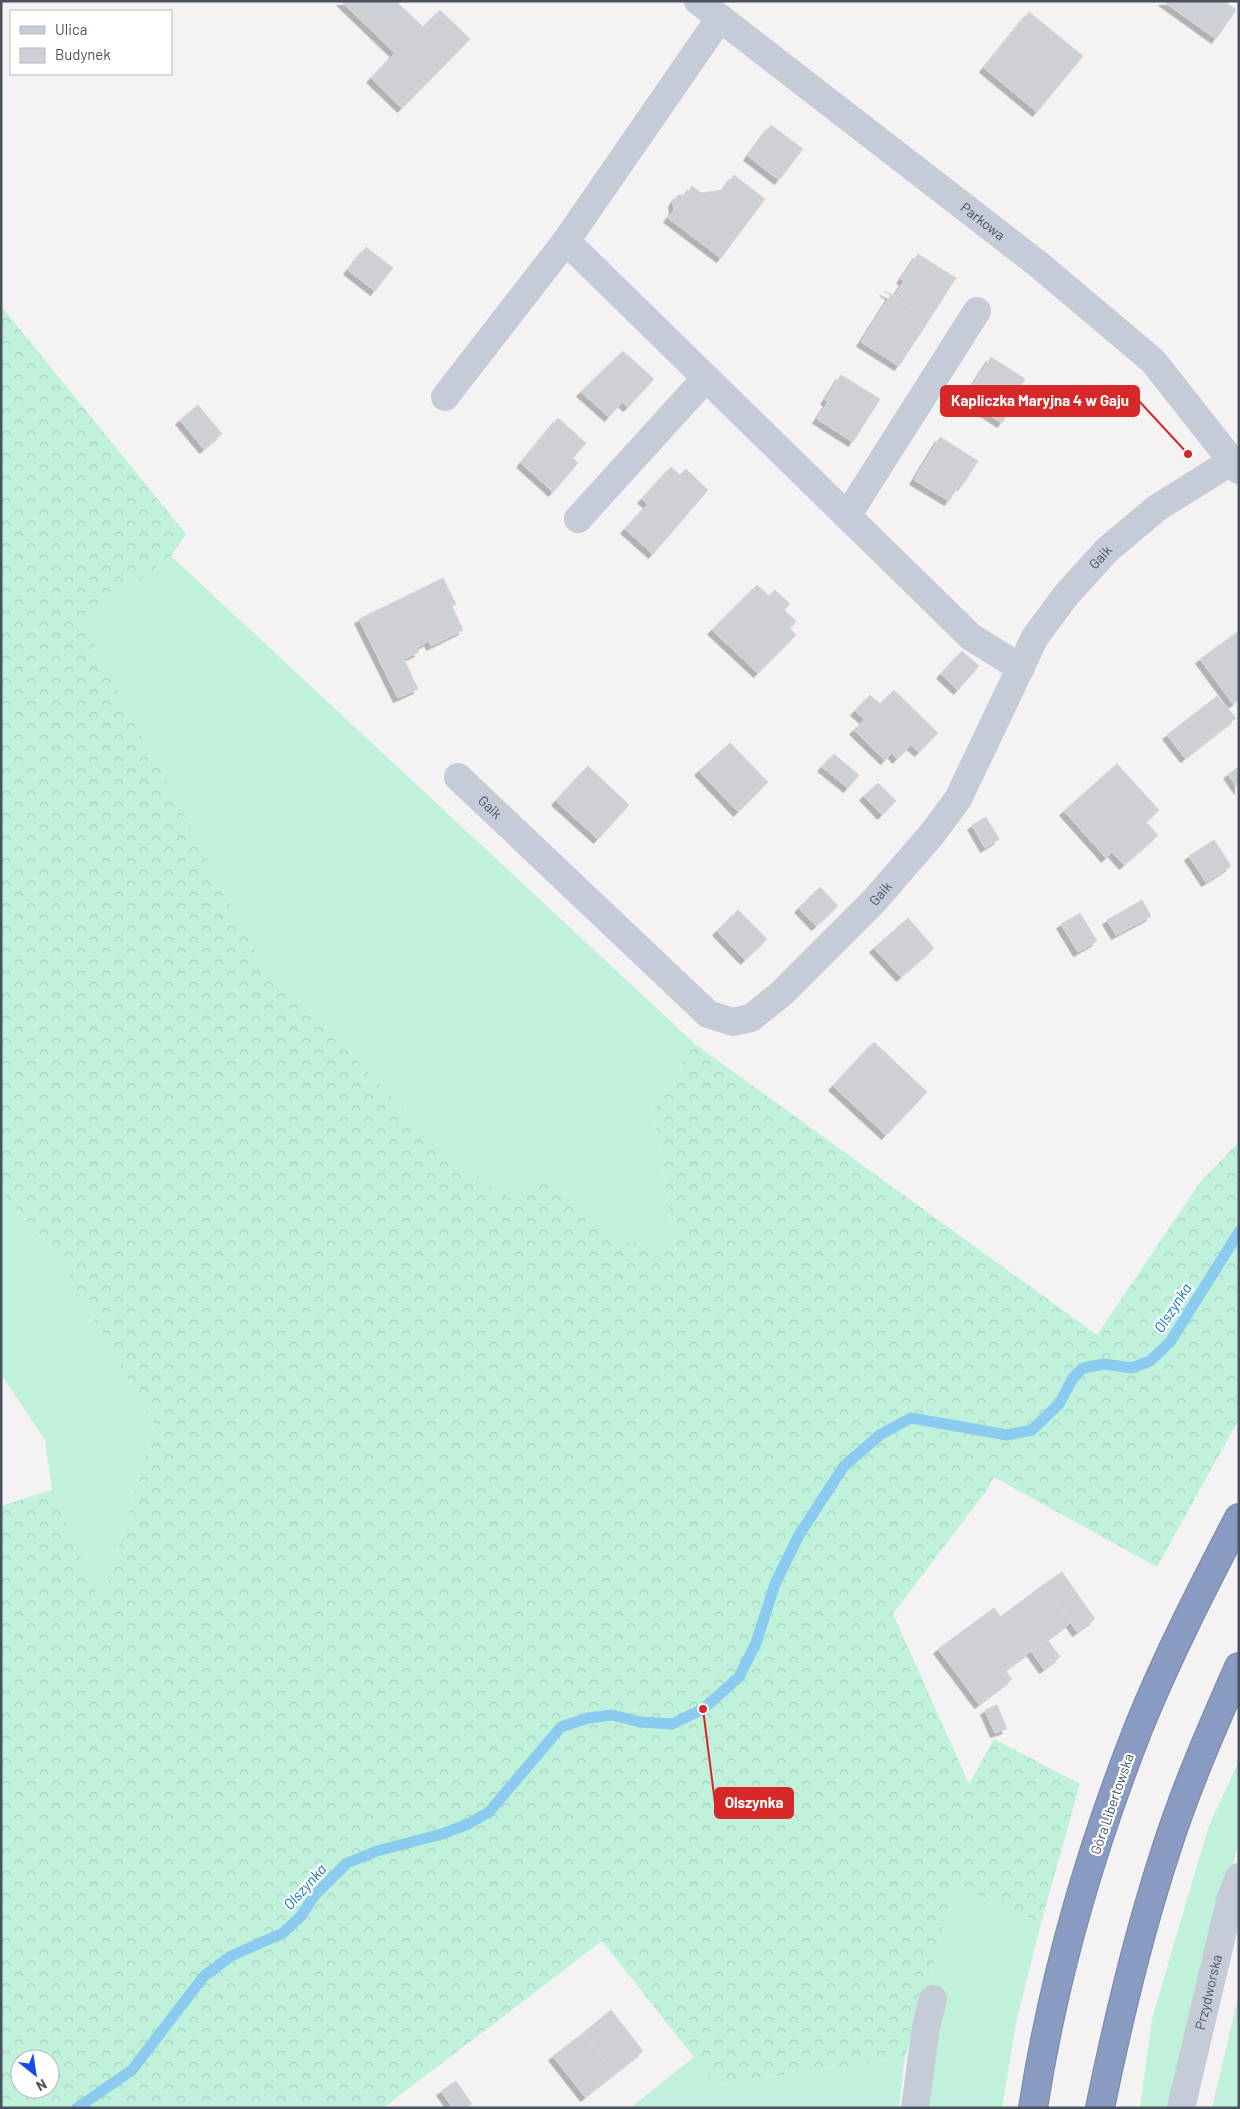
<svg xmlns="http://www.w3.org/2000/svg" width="1240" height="2109" viewBox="0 0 1240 2109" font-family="Barlow,sans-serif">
  <defs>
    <pattern id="forest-crowns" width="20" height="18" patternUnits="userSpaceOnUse" patternTransform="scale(1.25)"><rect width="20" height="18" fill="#c0f2db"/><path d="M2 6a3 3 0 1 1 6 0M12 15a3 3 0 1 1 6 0" fill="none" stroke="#a6d1be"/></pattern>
    <filter id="shadow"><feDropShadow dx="-4.5" dy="4.5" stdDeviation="0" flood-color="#0004"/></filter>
  </defs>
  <rect width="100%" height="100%" fill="#f4f2f2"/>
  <g fill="#c0f2db">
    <polygon points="171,556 695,1044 653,1110 676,1252 619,1240 543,1169 517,1204 447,1155 260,959 82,624"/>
    <polygon points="1,1191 59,1258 154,1424 102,1606 52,1490 45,1440 1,1374"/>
    <polygon points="1239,1761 1239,1842 1187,2029 1173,2108 1140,2108 1152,2019 1208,1828"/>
    <polygon points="955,1885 1041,1923 1016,2023 1002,2108 924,2108 927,1989"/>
    <polygon points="1239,1994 1239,2108 1212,2108 1213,2103"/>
    <polygon points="694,2057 716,2085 905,2057 899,2108 630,2108"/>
  </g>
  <path fill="url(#forest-crowns)" fill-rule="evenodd" d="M1,306L186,534L171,556L83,624L260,959L447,1155L517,1203L543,1169L619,1240L676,1252L653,1110L695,1044L1097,1335L1201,1181L1239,1142V1419L1157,1567L994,1477L986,1491L893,1614L969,1784L994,1739L1080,1784L1041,1923L955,1885L927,1989L905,2057L716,2085L602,1941L383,2108H1V1506L52,1490L102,1605L154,1424L59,1258L1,1191ZM20,2059H50V2089H20Z"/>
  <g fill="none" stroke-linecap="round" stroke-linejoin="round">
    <polyline stroke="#8ccbf0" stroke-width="11" points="77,2108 132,2070 204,1976 231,1956 283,1933 301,1916 314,1896 347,1863 377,1851 442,1834 468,1824 489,1812 561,1727 588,1718 612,1715 640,1722 672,1724 703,1709 739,1677 756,1643 775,1584 799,1535 844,1466 881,1434 911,1418 1007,1435 1032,1430 1059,1404 1073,1378 1083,1368 1104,1364 1132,1368 1150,1361 1170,1342 1239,1232"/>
  </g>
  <g fill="#ced0d6" stroke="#d6d7dd" filter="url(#shadow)">
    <polygon points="341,1 396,1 423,27 440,10 470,39 402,108 371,78 395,53"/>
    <polygon points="1163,1 1224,1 1236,10 1216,39"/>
    <polygon points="1029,12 1083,56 1037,112 984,68"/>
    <polygon points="771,125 803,149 779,180 748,156"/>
    <polygon points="734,175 765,199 721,258 668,218 674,210 673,202 678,195 686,195 692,186 701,193 723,190"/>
    <polygon points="366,247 393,268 375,291 348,270"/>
    <polygon points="918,254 956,278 929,320 884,291 895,296 904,281 901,279"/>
    <polygon points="891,295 929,320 899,366 861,342"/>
    <polygon points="623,351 654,379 628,407 622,402 609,417 581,392"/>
    <polygon points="991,357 1025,379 1015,397 1017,398 1002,423 964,399"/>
    <polygon points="841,375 880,399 853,442 817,419 828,402 825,400"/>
    <polygon points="198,405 222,434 204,449 180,420"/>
    <polygon points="558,418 586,443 573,458 578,463 553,492 521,463"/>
    <polygon points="940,437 978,461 962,486 960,484 949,501 914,480"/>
    <polygon points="671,467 680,475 686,469 708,490 653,554 625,529 648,504 642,499"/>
    <polygon points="443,578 456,604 452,606 463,630 431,646 429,641 416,648 419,652 404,659 418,689 398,698 359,619"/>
    <polygon points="757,585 769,596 775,590 790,604 784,610 796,621 790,629 796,635 758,673 712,630"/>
    <polygon points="1239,631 1239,699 1233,704 1200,659"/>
    <polygon points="962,651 979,666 958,690 941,674"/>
    <polygon points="894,690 938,733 919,752 911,745 897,759 892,753 885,760 854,730 865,720 855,711 870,695 880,704"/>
    <polygon points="1217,696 1236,718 1185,758 1167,735"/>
    <polygon points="730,743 768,782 738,812 699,771"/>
    <polygon points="834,754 859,775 848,788 822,767"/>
    <polygon points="1117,764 1159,810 1146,822 1158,835 1124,865 1112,852 1106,858 1064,811"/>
    <polygon points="588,766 629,805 598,839 556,801"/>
    <polygon points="1239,767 1239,790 1228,774"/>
    <polygon points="878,783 896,801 882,815 864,796"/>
    <polygon points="986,817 999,839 985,848 972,825"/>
    <polygon points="1214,840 1231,866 1206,882 1189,856"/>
    <polygon points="820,887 838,906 816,926 799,908"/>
    <polygon points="1142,900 1151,916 1116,935 1107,920"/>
    <polygon points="738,910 767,939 745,960 717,931"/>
    <polygon points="1080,913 1097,941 1078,952 1061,924"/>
    <polygon points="908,918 934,948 901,977 874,948"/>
    <polygon points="874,1042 927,1092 886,1135 833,1086"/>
    <polygon points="1062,1572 1095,1619 1077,1632 1044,1584"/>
    <polygon points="1044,1584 1071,1622 1028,1653 1000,1617"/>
    <polygon points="994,1608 1028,1653 1005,1670 1012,1679 979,1704 938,1649"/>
    <polygon points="1047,1639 1060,1657 1044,1669 1031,1651"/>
    <polygon points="997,1705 1007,1729 995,1733 985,1710"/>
    <polygon points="611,2010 643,2051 615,2073 583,2033"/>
    <polygon points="583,2033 615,2073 585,2097 553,2056"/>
    <polygon points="456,2081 472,2104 465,2108 453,2108 441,2091"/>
  </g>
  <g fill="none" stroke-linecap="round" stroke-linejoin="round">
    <defs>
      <g id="highway">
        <path d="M1033,2108C1053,1979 1090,1851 1138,1729C1167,1657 1203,1587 1239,1518"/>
        <path d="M1100,2108C1118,2020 1139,1932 1167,1847C1187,1785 1213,1726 1239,1667"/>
      </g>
    </defs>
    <use href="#highway" stroke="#7486ad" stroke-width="30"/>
    <g stroke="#c5cbd7" stroke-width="28">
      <path id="s1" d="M698,1L1038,264L1153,361L1239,470"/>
      <polyline points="720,18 566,241 971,637 1021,668"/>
      <polyline points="445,397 566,241"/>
      <polyline points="847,516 977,311"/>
      <polyline points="578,519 706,378"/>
      <path id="s2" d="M458,777L708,1014L733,1022L751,1018L782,993L874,901L932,834L958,799L1035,637L1067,594L1107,550L1157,508L1232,461"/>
      <polyline points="915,2108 926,2027 933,1999"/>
      <path id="s3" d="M1181,2108L1230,1901L1239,1877"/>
    </g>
    <use href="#highway" stroke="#899bc1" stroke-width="28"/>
  </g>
  <g text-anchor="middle" stroke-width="4.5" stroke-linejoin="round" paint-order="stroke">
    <g font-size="14" fill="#495160" stroke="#fff">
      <text dy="5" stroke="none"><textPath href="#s1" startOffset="360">Parkowa</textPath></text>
      <text dy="5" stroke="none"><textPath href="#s2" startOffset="974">Gaik</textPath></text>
      <text dy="5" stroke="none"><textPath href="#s2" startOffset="44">Gaik</textPath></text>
      <text dy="5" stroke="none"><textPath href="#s2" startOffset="569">Gaik</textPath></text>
      <text transform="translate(1112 1804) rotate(-71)" y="5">Góra Libertowska</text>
      <text dy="5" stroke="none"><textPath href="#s3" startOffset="119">Przydworska</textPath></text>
    </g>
    <g font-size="15" font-style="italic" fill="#0774b4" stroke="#fff">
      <text transform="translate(1173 1308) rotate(-57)" y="5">Olszynka</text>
      <text transform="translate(305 1887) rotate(-48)" y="5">Olszynka</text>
    </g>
  </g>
  <path fill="none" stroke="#d62828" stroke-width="2" d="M1188 454L1139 401M703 1709L715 1803"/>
  <g fill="#d62828" stroke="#fff" stroke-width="2">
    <circle cx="1188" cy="454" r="5"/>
    <circle cx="703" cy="1709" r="5"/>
  </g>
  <g fill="#d62828" stroke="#d62828" stroke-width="2">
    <rect x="941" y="386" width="198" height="30" rx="5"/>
    <rect x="715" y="1788" width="78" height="30" rx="5"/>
  </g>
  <g font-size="15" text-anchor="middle" font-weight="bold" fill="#fff">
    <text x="1040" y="406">Kapliczka Maryjna 4 w Gaju</text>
    <text x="754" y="1808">Olszynka</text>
  </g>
  <rect width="1240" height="2109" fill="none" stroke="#495160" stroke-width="5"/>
  <rect x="10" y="10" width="162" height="65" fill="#ffffff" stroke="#b6b9bf"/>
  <rect x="20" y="26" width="25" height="8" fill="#c5cbd7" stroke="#b6b9bf"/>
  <text x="55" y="35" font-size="15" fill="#495160">Ulica</text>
  <rect x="20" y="48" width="25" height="15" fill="#ced0d6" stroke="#b6b9bf"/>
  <text x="55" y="60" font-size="15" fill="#495160">Budynek</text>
  <g transform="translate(35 2074) rotate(150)"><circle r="24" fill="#ffffff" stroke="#b6b9bf"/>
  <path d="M0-4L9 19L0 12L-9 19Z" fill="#144fec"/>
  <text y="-8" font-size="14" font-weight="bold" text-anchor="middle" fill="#495160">N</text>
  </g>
</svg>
